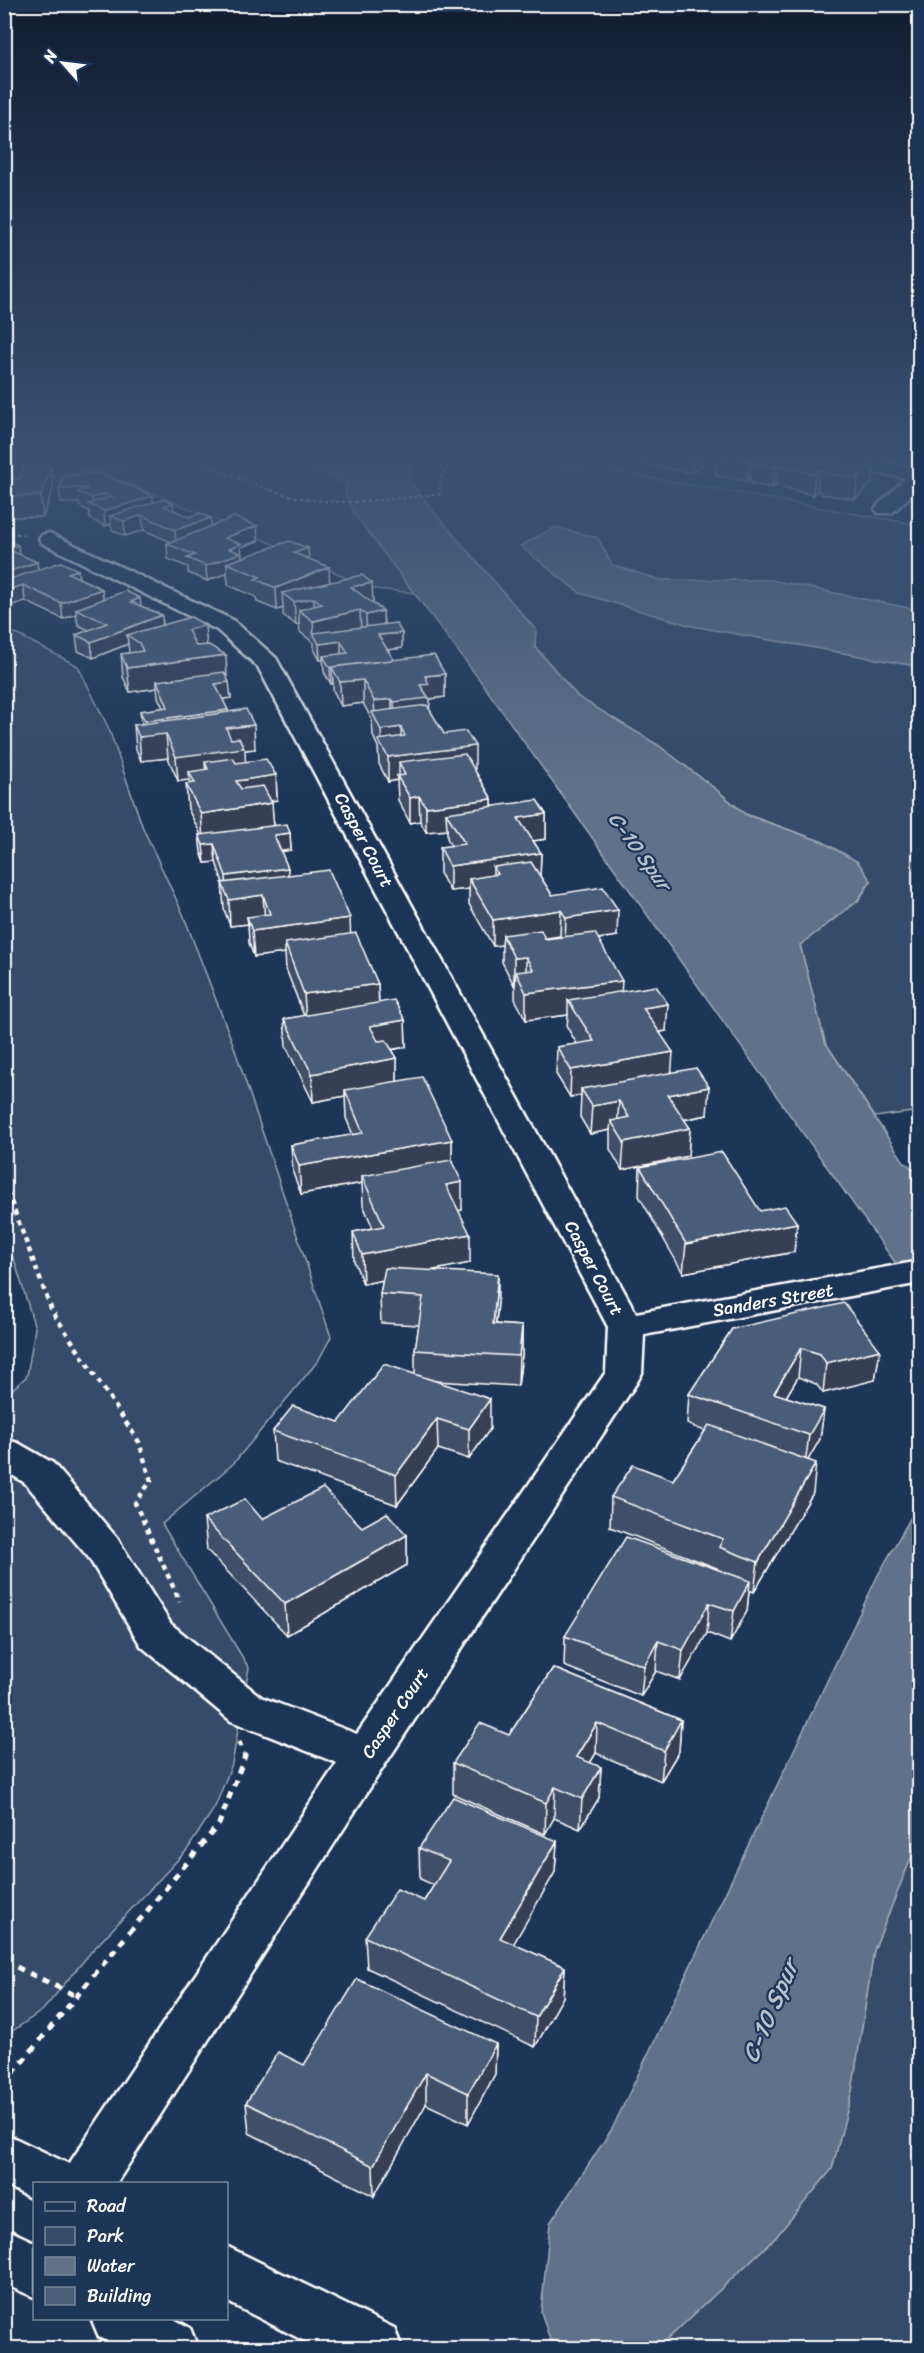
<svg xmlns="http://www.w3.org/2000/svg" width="924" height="2353" viewBox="0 0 924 2353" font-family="Sriracha,sans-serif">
  <rect width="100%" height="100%" fill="#1d3557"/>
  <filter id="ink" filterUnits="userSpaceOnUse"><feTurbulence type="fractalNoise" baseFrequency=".0167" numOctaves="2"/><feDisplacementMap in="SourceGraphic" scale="12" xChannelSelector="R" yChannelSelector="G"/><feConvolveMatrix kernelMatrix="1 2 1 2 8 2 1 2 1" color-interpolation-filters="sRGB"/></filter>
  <g filter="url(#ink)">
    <g fill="#364b69" stroke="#9aa5b4" stroke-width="1.5">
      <polygon points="4,461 557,461 919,525 919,1111 875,1117 825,1042 800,945 858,901 871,881 823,842 745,814 718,791 658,745 578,697 535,646 414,593 366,588 302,556 120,480 73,479 5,486"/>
      <polygon points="5,628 78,666 109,729 143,828 183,914 233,1044 331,1337 318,1361 233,1464 162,1524 249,1668 232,1764 215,1807 187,1850 91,1952 43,2010 5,2036 4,1397 27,1376 35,1328 15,1262 4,1242"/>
      <polygon points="919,1838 919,2348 658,2348 775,2238 832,2169 852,2090 874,1950"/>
    </g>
    <g fill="#617289" stroke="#a0aab8" stroke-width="1.5">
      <path d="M306,461H412L409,480L435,513L536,630L535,647L578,697L658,745L718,791L745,814L823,842L858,862L871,881L857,901L800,945L825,1042L904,1162L919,1173V1296L479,679L355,515L345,494L347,485C333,475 316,476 306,461Z"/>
      <polygon points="555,527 598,538 612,565 661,580 771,580 919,610 919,669 915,666 692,626 580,593 520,546"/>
      <polygon points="919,1503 919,1838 874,1950 852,2091 832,2169 775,2238 658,2348 575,2348 550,2340 541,2312 550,2223 612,2129 878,1575"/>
    </g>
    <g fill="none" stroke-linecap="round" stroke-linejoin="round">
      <defs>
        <g id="minor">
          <polygon points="830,461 874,461 920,469 920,487 892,513 878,513 875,509 878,505 906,478 839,467 832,465"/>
          <polygon points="49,533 233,620 276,658 636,1313 920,1261 920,1283 644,1335 642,1373 637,1382 382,1769 116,2184 34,2184 34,2200 4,2184 4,2133 69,2164 337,1763 231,1721 141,1646 89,1558 25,1483 4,1470 4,1439 18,1443 53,1463 117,1538 171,1624 261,1697 357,1734 606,1372 608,1327 258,667 217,630 42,543 39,539 42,535"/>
          <polygon points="4,2228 34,2242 34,2297 4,2284"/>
          <polygon points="226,2246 394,2328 402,2348 318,2348 226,2301"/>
          <polygon points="91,2318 172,2318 190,2328 198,2348 118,2348 99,2337"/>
        </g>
      </defs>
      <use href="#minor" stroke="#fff" stroke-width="5"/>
      <g stroke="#fff" stroke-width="2" stroke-dasharray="3 3" stroke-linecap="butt">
        <path d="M199,461C234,476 269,493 307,499C351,506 396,498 440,494L441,475L454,461"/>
        <polyline points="534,461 578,468"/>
        <polyline points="47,477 127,466 145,461"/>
        <polyline points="4,531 24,535"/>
      </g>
      <polyline stroke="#fff" stroke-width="4.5" stroke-dasharray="5 5" stroke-linecap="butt" points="4,1183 52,1311 139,1442 151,1481 135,1503 180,1602"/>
      <g stroke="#fff" stroke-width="5" stroke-dasharray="7 7" stroke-linecap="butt">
        <polyline points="4,1961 76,1996"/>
        <polyline points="4,2084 219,1824 245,1756 239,1742"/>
      </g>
      <use href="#minor" fill="#1d3557" fill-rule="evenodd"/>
    </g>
    <g fill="#405068" stroke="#fff" stroke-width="1.5" fill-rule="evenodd">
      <polygon points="623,461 706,461 692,473"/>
      <polygon points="716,461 869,461 872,483 855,499 821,494 821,492 817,491 813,495 775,485 772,488 751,484 751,480 750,479 747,482 715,475"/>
      <polygon points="51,467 53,488 43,517 4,517 4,479 20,479"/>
      <path d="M64,476L153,502L212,526H257L258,541L241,547L242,558L308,548L309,559L330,582L372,583L373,603L383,611L384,625L402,633V648L388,650L394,660L445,674V697L430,699L429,709L444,734L475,771L492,799V806L546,814V839L533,841L541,853L540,876L552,895L617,936L598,939L621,992L666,1031L660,1032L672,1072L707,1115L684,1120L690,1128L688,1156L622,1170L610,1149V1130L590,1134L580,1117L581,1095L570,1097L556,1074L557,1047L577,1044L567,1027L568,1015L526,1020L515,999V984L514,985L502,962V945L493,946L469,904V889L450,891L440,873V847L451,846L447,838V830L426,832L420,821L410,823L398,800L397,780L388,782L379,764L378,747L373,736L372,720L363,703L341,706L333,690V684H331L324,672L323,659L320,660L314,649V643L300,632L299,624L296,625L283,615V608L277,610L257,602L256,597L228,585L227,573L207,581L188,573V567L168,559L167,544L171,542L144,530L125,536L112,530L111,524L105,526L90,519L89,511L79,506V503H61L59,489ZM560,936L561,937L545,939V938Z"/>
      <polygon points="19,554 37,562 38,570 78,570 79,578 102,589 103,599 141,606 162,615 163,625 205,625 206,645 227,677 231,698 223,699 228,712 255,749 245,750 245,762 276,775 277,800 271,801 274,825 290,833 291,850 281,852 288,875 350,934 378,984 379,1002 405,1020 406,1047 392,1050 397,1058 397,1081 452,1140 452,1162 462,1210 458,1211 470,1263 430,1271 498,1303 496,1324 522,1326 522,1355 518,1386 434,1381 490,1429 469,1459 438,1449 397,1505 275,1461 273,1431 339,1422 415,1375 415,1350 419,1325 381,1323 380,1294 383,1280 363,1284 354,1261 353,1232 373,1228 363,1205 362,1183 301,1194 293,1173 291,1145 353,1135 346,1118 345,1096 313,1102 286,1046 284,1019 304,1016 286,969 285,953 254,957 249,943 248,924 230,926 224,909 222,883 223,883 216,862 205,863 201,852 199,835 201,835 188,809 186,784 190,784 190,780 178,781 168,758 141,761 136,749 134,725 142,724 140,711 163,708 158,697 157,688 130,692 123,677 121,654 129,653 128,644 93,658 78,651 76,635 89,630 78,625 76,614 63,619 25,601"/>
      <polygon points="640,1167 760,1211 797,1223 794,1252 683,1273 639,1196"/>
      <polygon points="732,1329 880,1350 875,1380 823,1393 816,1384 798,1377 786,1397 824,1409 820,1439 808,1460 813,1493 754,1592 749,1590 747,1611 730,1642 707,1633 680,1680 656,1671 641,1696 564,1666 565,1636 716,1569 717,1568 610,1527 611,1497 673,1480 705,1431 687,1424 689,1394"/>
      <polygon points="204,1519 262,1519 362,1527 407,1535 407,1565 287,1635 207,1550"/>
      <polygon points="553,1668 681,1720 679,1751 661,1781 596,1753 590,1763 601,1767 599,1798 580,1829 554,1818 545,1834 453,1794 453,1763 509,1735"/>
      <polygon points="557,1841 555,1872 513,1944 565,1967 563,1997 535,2047 367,1968 365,1937 424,1901 434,1885 420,1879 419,1848"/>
      <polygon points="496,2044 495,2074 468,2124 426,2104 374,2196 249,2133 246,2103 304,2065"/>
    </g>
    <g fill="#344155" stroke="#fff" stroke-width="1.5">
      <polygon points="692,461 706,461 692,473"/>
      <polygon points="748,461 751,461 750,479 747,482"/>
      <polygon points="874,462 872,483 855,499 858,478"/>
      <polygon points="777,465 775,485 772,488 774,467"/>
      <polygon points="51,467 53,488 43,517 41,496"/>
      <polygon points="819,470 817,491 813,495 815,474"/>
      <polygon points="105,494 106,508 93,506 92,498"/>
      <polygon points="153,496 154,510 110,516 111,524 105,526 104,511"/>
      <polygon points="173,503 175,517 164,506"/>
      <polygon points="142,515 144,530 125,536 124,521"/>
      <polygon points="211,518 212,533 176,545 175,530"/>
      <polygon points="257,526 258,541 241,547 242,559 227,563 227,573 207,581 206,566 224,538"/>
      <polygon points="18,545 20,560 7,549"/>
      <polygon points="308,548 309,570 294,553"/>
      <polygon points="37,562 39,577 4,589 4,573"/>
      <polygon points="329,567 330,589 314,598 315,621 360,610 361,633 314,634 313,621 299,610 299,624 296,625 294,602 282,593 283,608 277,610 276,588"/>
      <polygon points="78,570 79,585 68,573"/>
      <polygon points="372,583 373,605 351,587"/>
      <polygon points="23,585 25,601 4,608 4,591"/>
      <polygon points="102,589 104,604 76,609 76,614 63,619 61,603"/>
      <polygon points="140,598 142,614 131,602"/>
      <polygon points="383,611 384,634 367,638 366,615"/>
      <polygon points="162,615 163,630 127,635 128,644 93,658 91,642"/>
      <polygon points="205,625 207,648 190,653 188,630"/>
      <polygon points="402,633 402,648 379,651 378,635"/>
      <polygon points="341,641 341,657 323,656 323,659 320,660 319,644"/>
      <polygon points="226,655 227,678 157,681 157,688 130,692 127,668"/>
      <polygon points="330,668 332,668 333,684 331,684"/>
      <polygon points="445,674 445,697 430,699 429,722 395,726 394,702 425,676"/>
      <polygon points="363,680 363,703 341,706 340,682"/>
      <polygon points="229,682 231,698 216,700 215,684"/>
      <polygon points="392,699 392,722 375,717 374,701"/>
      <polygon points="228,710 229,726 166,735 168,758 141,761 139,737 146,736 145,721"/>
      <polygon points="254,725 255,749 245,750 246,772 208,769 205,762 206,778 189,772 190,780 178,781 176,757 226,728"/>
      <polygon points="401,727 401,751 382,746 381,730"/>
      <polygon points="475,746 475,771 405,775 399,762 399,779 397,776 397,780 388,782 388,757"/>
      <polygon points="276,775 277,800 238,806 236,781"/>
      <polygon points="419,796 420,821 410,823 410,798"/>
      <polygon points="492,799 492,824 446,813 447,830 426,832 426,807"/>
      <polygon points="272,803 274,828 203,839 201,814"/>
      <polygon points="546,814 546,839 518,843 518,818"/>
      <polygon points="290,833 291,850 275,852 274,835"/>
      <polygon points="214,844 216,862 205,863 203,845"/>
      <polygon points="541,853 540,878 498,874 493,867 493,885 469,879 469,889 450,891 450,866"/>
      <polygon points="288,868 288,886 227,894 226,876"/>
      <polygon points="263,895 265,921 247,917 248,924 230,926 229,900"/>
      <polygon points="561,910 560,936 507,944 503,935 502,945 493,946 493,920"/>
      <polygon points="618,910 617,936 565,944 566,918"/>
      <polygon points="350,918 351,944 285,943 285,953 254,957 252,931"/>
      <polygon points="526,957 526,983 516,972 515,984 514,985 514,958"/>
      <polygon points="622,981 620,1008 568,1000 568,1015 526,1020 526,993"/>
      <polygon points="378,984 379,1010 306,1021 304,994"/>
      <polygon points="668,1004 666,1031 642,1035 643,1008"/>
      <polygon points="405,1020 406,1047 371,1053 370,1026"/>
      <polygon points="673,1052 671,1079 581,1089 581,1095 570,1097 571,1070"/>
      <polygon points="397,1058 397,1086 345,1090 345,1096 313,1102 312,1074"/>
      <polygon points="709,1087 707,1115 666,1123 668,1095"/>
      <polygon points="619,1101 617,1129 611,1121 610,1130 590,1134 592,1106"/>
      <polygon points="690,1128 688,1156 622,1170 624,1142"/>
      <polygon points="452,1140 452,1168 362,1176 362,1183 301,1194 299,1166"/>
      <polygon points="462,1182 462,1210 446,1214 446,1185"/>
      <polygon points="797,1223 794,1252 683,1273 686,1244"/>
      <polygon points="470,1234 470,1263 363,1284 362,1255"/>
      <polygon points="498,1274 498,1303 492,1353 493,1324"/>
      <polygon points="522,1326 522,1355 518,1386 519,1356"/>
      <polygon points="801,1348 798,1377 771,1422 774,1393"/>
      <polygon points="880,1350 875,1380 823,1393 826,1363"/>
      <polygon points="490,1399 490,1429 469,1459 469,1429"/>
      <polygon points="824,1409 820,1439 805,1465 809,1435"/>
      <polygon points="437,1419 438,1449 397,1505 396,1475"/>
      <polygon points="816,1463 813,1493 754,1592 758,1562"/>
      <polygon points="407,1535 407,1565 287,1635 285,1604"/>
      <polygon points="750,1581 747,1611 730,1642 734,1611"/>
      <polygon points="709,1603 707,1633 680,1680 683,1650"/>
      <polygon points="658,1641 656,1671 641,1696 644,1666"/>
      <polygon points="681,1720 679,1751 661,1781 664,1751"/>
      <polygon points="597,1723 596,1753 575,1788 576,1757"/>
      <polygon points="601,1767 599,1798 580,1829 582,1799"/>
      <polygon points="555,1787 554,1818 545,1834 546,1803"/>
      <polygon points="557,1841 555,1872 499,1969 500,1938"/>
      <polygon points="565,1967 563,1997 535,2047 536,2017"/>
      <polygon points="496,2044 495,2074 468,2124 468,2093"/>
      <polygon points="426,2073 426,2104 374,2196 373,2166"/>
    </g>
    <g fill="#4a5d79" stroke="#fff" stroke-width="1.5">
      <polygon points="755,461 869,461 874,462 858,478 823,473 825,471 819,470 815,474 777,465 774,467 752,464"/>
      <polygon points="24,467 51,467 41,496 4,496 4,479 20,479"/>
      <polygon points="100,473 153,496 104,511 88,504 112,497 105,494 92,498 78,492 88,488 59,489 64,476"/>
      <polygon points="164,499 173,503 164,506 189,517 200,513 211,518 175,530 142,515 124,521 110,516"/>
      <polygon points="234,517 257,526 224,538 241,544 229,549 240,553 206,566 187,558 195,555 167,544"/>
      <polygon points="4,539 18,545 7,549 37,562 4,573"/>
      <polygon points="289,541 308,548 294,553 329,567 276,588 255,579 260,577 227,563"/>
      <polygon points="61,562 78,570 68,573 102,589 61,603 23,585 4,591 4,581"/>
      <polygon points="362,575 372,583 351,587 383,611 366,615 360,610 313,621 299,610 322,604 314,598 294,602 282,593"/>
      <polygon points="125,591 140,598 131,602 162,615 91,642 76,635 107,623 76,609"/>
      <polygon points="191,617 205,625 188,630 196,646 209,645 226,655 127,668 121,654 143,651 139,643 127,635"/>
      <polygon points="396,623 402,633 378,635 394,660 332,667 332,668 330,668 323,656 348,653 341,641 319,644 313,633"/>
      <polygon points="434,655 445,674 425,676 429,684 420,685 429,698 394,702 392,699 374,701 363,680 340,682 332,667"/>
      <polygon points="224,672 229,682 215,684 228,710 145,721 140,711 168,707 157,681"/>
      <polygon points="427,705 444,734 466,731 475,746 388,757 378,740 405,736 401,727 381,730 372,712"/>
      <polygon points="246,709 254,725 226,728 231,739 239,738 244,748 176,757 166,734 139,737 134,725 216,714"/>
      <polygon points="465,754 492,799 426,807 419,796 410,798 397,776 405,775 399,762"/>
      <polygon points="233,758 236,763 266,759 276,775 236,781 241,789 263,786 272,803 201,814 186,784 195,783 189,772 208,769 205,762"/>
      <polygon points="537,800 546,814 518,818 541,853 450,866 440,847 465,844 446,813"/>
      <polygon points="287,824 290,833 274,835 288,868 226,876 214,844 203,845 199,835"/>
      <polygon points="531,862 552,895 603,887 618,910 566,918 561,910 493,920 469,879 498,874 493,867"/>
      <polygon points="329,870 350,918 252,931 247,917 270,914 263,895 229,900 222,883"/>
      <polygon points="541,930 545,939 595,933 622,981 526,993 516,972 533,970 526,957 514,958 503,935"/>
      <polygon points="356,933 378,984 304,994 285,943"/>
      <polygon points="656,986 668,1004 643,1008 673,1052 571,1070 557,1047 594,1041 568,1000"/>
      <polygon points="394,1000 405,1020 370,1026 378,1041 386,1040 397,1058 312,1074 284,1019"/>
      <polygon points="696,1068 709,1087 668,1095 690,1128 624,1142 611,1121 629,1117 619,1101 592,1106 581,1089"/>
      <polygon points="422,1077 452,1140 299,1166 291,1145 363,1133 345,1090"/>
      <polygon points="722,1152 760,1211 785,1206 797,1223 686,1244 640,1167"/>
      <polygon points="451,1160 462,1182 446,1185 470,1234 362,1255 353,1232 384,1226 362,1176"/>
      <polygon points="385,1268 498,1274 493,1324 522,1326 519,1356 415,1350 423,1297 380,1294"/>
      <polygon points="844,1303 880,1350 826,1363 820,1354 801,1348 774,1393 824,1409 809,1435 689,1394 732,1329"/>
      <polygon points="384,1364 490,1399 469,1429 437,1419 396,1475 273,1431 293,1406 339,1422"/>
      <polygon points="709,1425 816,1463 758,1562 719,1547 723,1539 611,1497 633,1465 673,1480"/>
      <polygon points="323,1488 362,1527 387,1513 407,1535 285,1604 204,1519 245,1499 262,1519"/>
      <polygon points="626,1537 750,1581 734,1611 709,1603 683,1650 658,1641 644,1666 565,1636"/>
      <polygon points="553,1668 681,1720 664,1751 597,1723 576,1757 601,1767 582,1799 555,1787 546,1803 453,1763 480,1723 509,1735"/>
      <polygon points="453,1797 557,1841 500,1938 565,1967 536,2017 365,1937 397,1889 424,1901 449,1861 419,1848"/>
      <polygon points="357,1979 496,2044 468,2093 426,2073 373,2166 246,2103 278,2052 304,2065"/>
    </g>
  </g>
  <linearGradient id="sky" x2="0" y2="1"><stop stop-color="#101d30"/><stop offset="0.58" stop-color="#3a5174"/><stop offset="1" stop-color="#3a5174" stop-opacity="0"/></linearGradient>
  <rect width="924" height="791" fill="url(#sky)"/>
  <g text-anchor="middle" stroke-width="4.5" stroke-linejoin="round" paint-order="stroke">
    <g font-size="18" fill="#fff" stroke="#1d3557">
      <text transform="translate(364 840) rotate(62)" y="6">Casper Court</text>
      <text transform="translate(594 1268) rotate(62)" y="6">Casper Court</text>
      <text transform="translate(773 1300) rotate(-10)" y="6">Sanders Street</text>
      <text transform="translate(395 1713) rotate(-56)" y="6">Casper Court</text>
    </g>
    <g font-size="20" font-style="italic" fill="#b8c0ca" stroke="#1d3557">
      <text transform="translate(640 851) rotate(54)" y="7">C-10 Spur</text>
    </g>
    <g font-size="24" font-style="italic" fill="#b8c0ca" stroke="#1d3557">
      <text transform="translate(770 2011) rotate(-67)" y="8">C-10 Spur</text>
    </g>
  </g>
  <rect width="924" height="2353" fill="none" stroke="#1d3557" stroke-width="24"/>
  <rect x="12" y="12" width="900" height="2329" fill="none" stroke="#fff" stroke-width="2" filter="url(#ink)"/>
  <rect x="33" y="2182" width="195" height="138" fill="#1d3557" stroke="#77869a" stroke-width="1.5"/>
  <rect x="45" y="2202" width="30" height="9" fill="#1d3557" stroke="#77869a" stroke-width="1.5"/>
  <text x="87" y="2212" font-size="18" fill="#ffffff">Road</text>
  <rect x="45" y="2227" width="30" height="18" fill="#364b69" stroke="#77869a" stroke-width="1.5"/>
  <text x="87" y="2242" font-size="18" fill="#ffffff">Park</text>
  <rect x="45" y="2257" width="30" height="18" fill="#617289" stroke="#77869a" stroke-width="1.5"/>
  <text x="87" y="2272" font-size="18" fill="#ffffff">Water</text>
  <rect x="45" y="2287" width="30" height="18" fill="#4a5d79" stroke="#77869a" stroke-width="1.5"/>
  <text x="87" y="2302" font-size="18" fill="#ffffff">Building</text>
  <g transform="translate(63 63) rotate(298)" stroke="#1d3557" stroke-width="4.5" paint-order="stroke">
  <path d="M0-4.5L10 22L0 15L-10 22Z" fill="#ffffff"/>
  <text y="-9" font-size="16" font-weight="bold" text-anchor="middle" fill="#ffffff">N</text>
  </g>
</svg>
